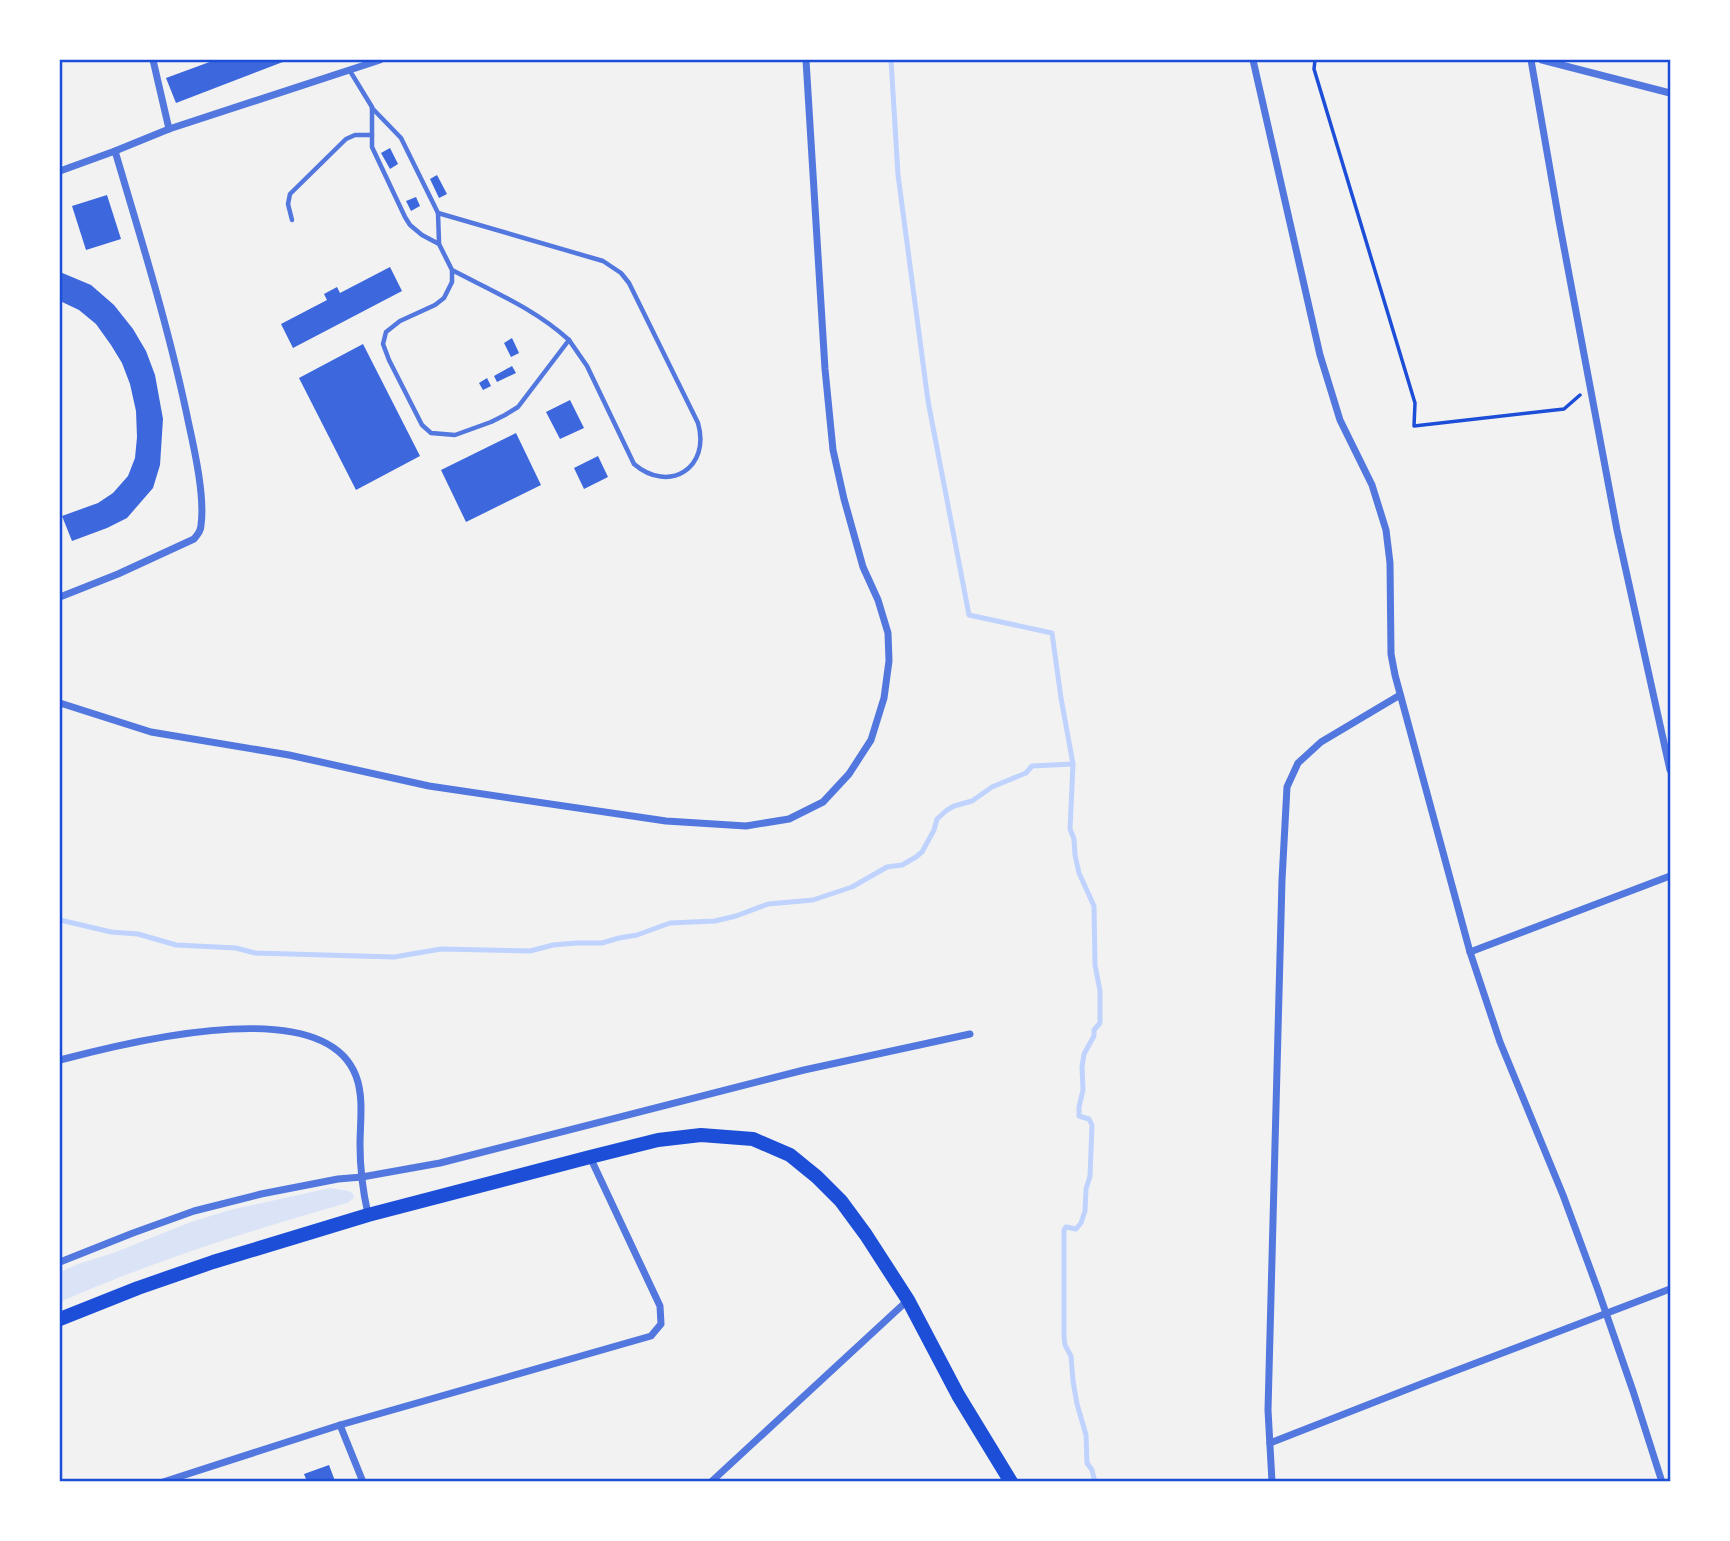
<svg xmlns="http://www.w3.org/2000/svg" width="1730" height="1541" viewBox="0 0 1730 1541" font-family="Montserrat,sans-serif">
  <rect width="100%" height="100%" fill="#f2f2f2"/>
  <path fill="#dbe4f7" d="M330,1188L349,1191L353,1194L354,1198L347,1203C249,1231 153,1261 60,1302V1272L78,1264L113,1253L191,1222L230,1210Z"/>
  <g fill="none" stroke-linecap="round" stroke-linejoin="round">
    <g stroke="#bfd3fe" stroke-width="5">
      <polyline points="891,60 898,175 928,401 969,615 1052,633 1061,698 1073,764 1070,829 1074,839 1075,855 1079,873 1094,906 1095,965 1100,991 1100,1023 1094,1030 1094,1036 1084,1054 1082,1067 1083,1090 1079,1107 1079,1116 1089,1119 1092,1125 1090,1176 1086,1189 1085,1211 1081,1223 1076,1229 1066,1227 1064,1230 1064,1337 1065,1345 1071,1356 1073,1381 1077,1404 1086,1435 1087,1463 1092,1470 1095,1482"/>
      <polyline points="60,920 111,932 138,934 176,945 236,948 255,953 394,957 441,949 530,951 553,945 577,943 602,943 619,938 637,935 670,923 715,921 736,916 768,904 813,900 852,887 887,867 902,865 916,857 922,852 934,830 937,819 947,810 954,806 972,801 992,787 1026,773 1032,766 1073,764"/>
    </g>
  </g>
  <g fill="#3d67dc">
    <polygon points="215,60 288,60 176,103 166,78"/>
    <polygon points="390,148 398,164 390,169 381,153"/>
    <polygon points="437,175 447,194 439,198 430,179"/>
    <polygon points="107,195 121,239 86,250 72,206"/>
    <polygon points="416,197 420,206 411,211 406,201"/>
    <polygon points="390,267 402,291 293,348 281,324 327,300 324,294 337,287 340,293"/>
    <polygon points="60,272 91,285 114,305 133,329 146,351 155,375 163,419 160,465 153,488 127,518 107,528 72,541 62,516 98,503 113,493 128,476 135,458 137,437 136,411 130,384 122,363 111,345 96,324 79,310 60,301"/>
    <polygon points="512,338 519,353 511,357 504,343"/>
    <polygon points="363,344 420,456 356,490 299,378"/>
    <polygon points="512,366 516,373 497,382 494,376"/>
    <polygon points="487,378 491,386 483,390 479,383"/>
    <polygon points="570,400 584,428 560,439 546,412"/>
    <polygon points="516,433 541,485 466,522 441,470"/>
    <polygon points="598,456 608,477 584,489 574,468"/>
    <polygon points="329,1465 335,1481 300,1481 306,1479 304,1474"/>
  </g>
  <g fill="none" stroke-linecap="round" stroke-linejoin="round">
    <polyline stroke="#1d4ed8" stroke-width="3.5" points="1315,60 1314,69 1415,403 1414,426 1564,409 1580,395"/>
    <g stroke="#5277de" stroke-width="4.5">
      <path d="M350,71L372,107V147L405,217L410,225L422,235L439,244L452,270V282L444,298L435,305L400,321L386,332L383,344L389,360L422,425L431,433L455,435L491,422L505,415L518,407L569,340C535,309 492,291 452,270"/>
      <path d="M372,108L401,138L438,213L603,261L621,273L629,283L698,423C711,468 669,494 634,464L587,366L569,340"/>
      <polyline points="438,213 439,243"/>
      <polyline points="292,220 288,204 290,194 346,139 355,135 372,135"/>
    </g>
    <g stroke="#5277de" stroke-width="7">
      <polyline points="153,60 169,129"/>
      <polyline points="1253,60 1320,355 1340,420 1372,485 1386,530 1390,563 1391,654 1395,675 1470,952 1500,1042 1563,1195 1598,1290 1633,1391 1662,1482"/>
      <polyline points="1531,60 1559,221 1617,530 1670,770"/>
      <polyline points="1542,60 1670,93"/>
      <polyline points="60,171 115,151 169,129 380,60"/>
      <path d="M60,597L118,574L194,539C198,534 201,531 201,525C205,498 195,452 189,425C170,332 142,242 115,151"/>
      <polyline points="60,703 151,732 289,755 429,786 666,821 746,826 789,819 823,802 849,774 871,740 884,698 889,661 888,633 878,600 863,567 844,499 833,450 825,369 806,60"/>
      <polyline points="1470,952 1670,876"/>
      <path d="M60,1060C124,1043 324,991 356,1076C364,1097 360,1123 360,1145C360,1169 363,1192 368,1214"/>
      <polyline points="60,1262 133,1233 194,1211 261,1194 338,1179 362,1177 440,1163 804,1070 970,1034"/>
      <polyline points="340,1425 363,1482"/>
      <polyline points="1270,1443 1426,1382 1670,1289"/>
      <polyline points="163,1482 340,1425 651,1336 661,1324 660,1306 590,1157"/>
      <polyline points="711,1482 908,1300"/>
      <polyline points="1272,1482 1268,1410 1282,880 1287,787 1298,763 1321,742 1400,695"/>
    </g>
    <polyline stroke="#1d4ed8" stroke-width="14" points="60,1319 138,1288 213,1262 368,1215 590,1157 658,1140 701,1135 753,1139 790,1155 817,1177 841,1201 866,1235 908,1300 958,1395 1011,1482"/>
  </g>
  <rect width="1730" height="1541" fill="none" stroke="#ffffff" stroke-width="122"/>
  <rect x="61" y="61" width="1608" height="1419" fill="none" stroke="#1d4ed8" stroke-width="2.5"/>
</svg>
